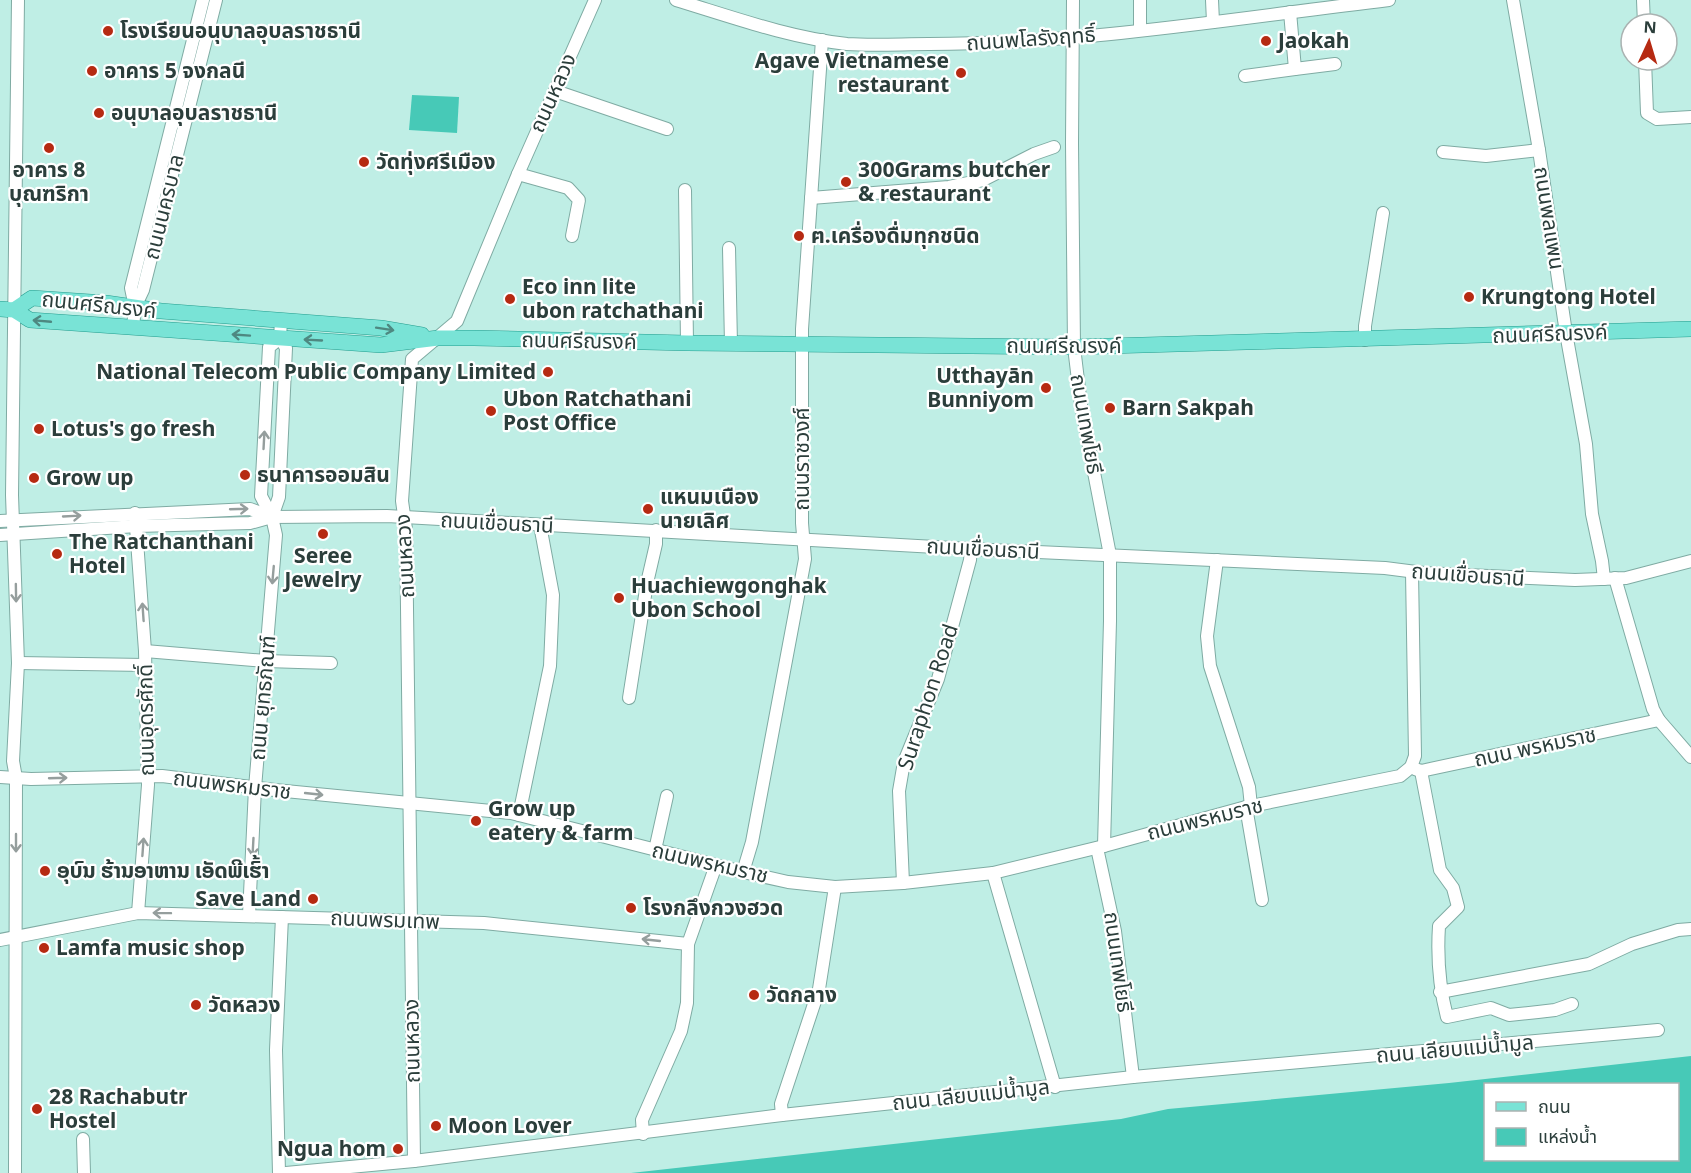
<svg xmlns="http://www.w3.org/2000/svg" width="1691" height="1173" viewBox="0 0 1691 1173" font-family="Georgia,'Noto Sans Lao','Noto Sans Thai',serif">
  <rect width="100%" height="100%" fill="#bfeee5"/>
  <g fill="#47c9b7" fill-rule="evenodd">
    <polygon points="412,95 459,97 457,133 409,130"/>
    <path d="M1691,1056V1173H631L1121,1119L1168,1109L1449,1083ZM1486,1084H1678V1160H1486Z"/>
  </g>
  <g fill="none" stroke-linecap="round" stroke-linejoin="round">
    <defs>
      <g id="minor">
        <path d="M676,0C732,17 790,38 847,44C874,46 902,44 929,44C1083,44 1236,18 1389,0"/>
        <polyline points="1073,0 1072,143 1074,347 1081,405 1110,555 1110,621 1104,846"/>
        <polyline points="1212,0 1213,22"/>
        <polyline points="1513,0 1539,150 1566,333 1586,444 1592,514 1602,561 1604,579"/>
        <polyline points="1643,0 1644,24"/>
        <polyline points="1290,12 1295,69 1335,64"/>
        <polyline points="1140,30 1140,0"/>
        <polyline points="1645,60 1647,113 1657,119 1691,117"/>
        <polyline points="1245,76 1295,69"/>
        <polyline points="555,91 667,129"/>
        <polyline points="1443,152 1486,156 1539,150"/>
        <polyline points="518,174 568,188 579,200 572,236"/>
        <polyline points="685,190 687,343"/>
        <polyline points="811,198 949,187 983,180 1034,154 1054,147"/>
        <polyline points="729,248 731,344"/>
        <polyline points="135,307 131,288 203,0"/>
        <polyline points="133,327 135,307 143,290 216,0"/>
        <polyline points="1365,340 1365,326 1383,213"/>
        <polyline points="135,513 145,651 148,785 138,913"/>
        <polyline points="272,517 279,497 286,348 280,338 281,321"/>
        <polyline points="0,521 250,509 272,517"/>
        <polyline points="0,535 137,526 250,523 272,517 387,516 971,549 1385,568 1424,573 1575,580 1626,578 1691,561"/>
        <polyline points="1217,560 1207,636 1210,666 1249,787 1251,806"/>
        <polyline points="1615,578 1653,709 1659,720 1691,757"/>
        <polyline points="145,651 266,661 331,663"/>
        <polyline points="18,663 145,665"/>
        <polyline points="629,698 647,583 656,544 656,530"/>
        <polyline points="1411,767 1415,756 1412,572"/>
        <polyline points="1415,769 1421,771 1659,720"/>
        <path d="M1421,771L1440,870L1453,888L1458,907L1439,926C1437,957 1439,986 1447,1017L1491,1008L1509,1015L1538,1012L1555,1010L1572,1004"/>
        <polyline points="0,777 31,779 162,776 275,790 511,813 743,872 788,882 835,887 903,883 993,873 1104,846 1246,807 1400,776 1411,767"/>
        <polyline points="1246,807 1262,900"/>
        <polyline points="519,815 550,666 553,595 540,525"/>
        <polyline points="1097,848 1115,931 1133,1077"/>
        <polyline points="655,850 667,796"/>
        <polyline points="743,872 752,842 805,559 802,523 802,329 822,40"/>
        <polyline points="993,873 1055,1087"/>
        <polyline points="903,883 899,791 904,762 938,679 970,560 971,549"/>
        <polyline points="249,915 255,788 276,535 272,517 261,496 269,347 280,338"/>
        <polyline points="0,940 138,913 484,923 688,944 716,865"/>
        <polyline points="1440,992 1589,964 1632,944 1678,930 1691,929"/>
        <polyline points="782,1115 781,1104 819,989 835,887"/>
        <polyline points="643,1134 642,1120 681,1031 687,1003 688,944"/>
        <polyline points="83,1139 84,1173"/>
        <path d="M414,1161C410,951 409,740 406,529L402,501L412,359L457,321L518,174L595,0"/>
        <polyline points="15,1173 16,778 13,761 18,663 12,495 18,0"/>
        <polyline points="279,1173 276,1050 282,917"/>
        <polyline points="286,1173 414,1161 782,1115 1133,1077 1658,1030"/>
      </g>
      <g id="major">
        <polyline points="0,309 14,310 30,320 381,345 438,338 474,338 687,343 1074,347 1691,329"/>
        <polyline points="14,310 32,298 106,303 161,311 381,328 422,335"/>
      </g>
    </defs>
    <use href="#minor" stroke="#7faba3" stroke-width="14"/>
    <use href="#major" stroke="#239d8e" stroke-width="16"/>
    <use href="#minor" stroke="#fff" stroke-width="12"/>
    <use href="#major" stroke="#79e3d6" stroke-width="15"/>
  </g>
  <defs><path id="oneway-shaft" d="M-6 0H5M1.5-3L5.5 0L1.5 3" fill="none" stroke-width="1.6" stroke-linecap="round" stroke-linejoin="round" transform="scale(1.5)"/></defs>
  <g stroke="#4e8881">
    <use href="#oneway-shaft" transform="translate(42 321) rotate(-175)"/>
    <use href="#oneway-shaft" transform="translate(385 329) rotate(9)"/>
    <use href="#oneway-shaft" transform="translate(241 335) rotate(-176)"/>
    <use href="#oneway-shaft" transform="translate(313 340) rotate(-177)"/>
  </g>
  <g stroke="#959e9d">
    <use href="#oneway-shaft" transform="translate(264 440) rotate(-87)"/>
    <use href="#oneway-shaft" transform="translate(239 509) rotate(-2)"/>
    <use href="#oneway-shaft" transform="translate(72 516) rotate(-3)"/>
    <use href="#oneway-shaft" transform="translate(273 575) rotate(95)"/>
    <use href="#oneway-shaft" transform="translate(16 593) rotate(89)"/>
    <use href="#oneway-shaft" transform="translate(143 612) rotate(-94)"/>
    <use href="#oneway-shaft" transform="translate(58 778) rotate(-2)"/>
    <use href="#oneway-shaft" transform="translate(314 794) rotate(6)"/>
    <use href="#oneway-shaft" transform="translate(16 843) rotate(90)"/>
    <use href="#oneway-shaft" transform="translate(143 847) rotate(-86)"/>
    <use href="#oneway-shaft" transform="translate(253 847) rotate(93)"/>
    <use href="#oneway-shaft" transform="translate(162 913) rotate(-179)"/>
    <use href="#oneway-shaft" transform="translate(651 940) rotate(-174)"/>
  </g>
  <g fill="#b62a12" stroke="#fff" stroke-width="2">
    <circle cx="108" cy="31" r="6"/>
    <circle cx="1266" cy="41" r="6"/>
    <circle cx="92" cy="71" r="6"/>
    <circle cx="961" cy="73" r="6"/>
    <circle cx="99" cy="113" r="6"/>
    <circle cx="49" cy="148" r="6"/>
    <circle cx="364" cy="162" r="6"/>
    <circle cx="846" cy="182" r="6"/>
    <circle cx="799" cy="236" r="6"/>
    <circle cx="1469" cy="297" r="6"/>
    <circle cx="510" cy="299" r="6"/>
    <circle cx="548" cy="372" r="6"/>
    <circle cx="1046" cy="388" r="6"/>
    <circle cx="1110" cy="408" r="6"/>
    <circle cx="491" cy="411" r="6"/>
    <circle cx="39" cy="429" r="6"/>
    <circle cx="245" cy="475" r="6"/>
    <circle cx="34" cy="478" r="6"/>
    <circle cx="648" cy="509" r="6"/>
    <circle cx="323" cy="534" r="6"/>
    <circle cx="57" cy="554" r="6"/>
    <circle cx="619" cy="598" r="6"/>
    <circle cx="476" cy="821" r="6"/>
    <circle cx="45" cy="871" r="6"/>
    <circle cx="313" cy="899" r="6"/>
    <circle cx="631" cy="908" r="6"/>
    <circle cx="44" cy="948" r="6"/>
    <circle cx="754" cy="995" r="6"/>
    <circle cx="196" cy="1005" r="6"/>
    <circle cx="37" cy="1109" r="6"/>
    <circle cx="436" cy="1126" r="6"/>
    <circle cx="398" cy="1149" r="6"/>
  </g>
  <g text-anchor="middle" stroke-width="4.5" stroke-linejoin="round" paint-order="stroke">
    <g font-size="21" font-weight="bold" fill="#2b3e3b" stroke="#fff" text-anchor="start">
      <text x="120" y="38">โรงเรียนอนุบาลอุบลราชธานี</text>
      <text x="1278" y="48">Jaokah</text>
      <text x="949" y="68" text-anchor="end">Agave Vietnamese<tspan x="949" dy="24">restaurant</tspan></text>
      <text x="104" y="78">อาคาร 5 จงกลนี</text>
      <text x="111" y="120">อนุบาลอุบลราชธานี</text>
      <text x="376" y="169">วัดทุ่งศรีเมือง</text>
      <text x="49" y="177" text-anchor="middle">อาคาร 8<tspan x="49" dy="24">บุณฑริกา</tspan></text>
      <text x="858" y="177">300Grams butcher<tspan x="858" dy="24">&amp; restaurant</tspan></text>
      <text x="811" y="243">ฅ.เครื่องดื่มทุกชนิด</text>
      <text x="522" y="294">Eco inn lite<tspan x="522" dy="24">ubon ratchathani</tspan></text>
      <text x="1481" y="304">Krungtong Hotel</text>
      <text x="536" y="379" text-anchor="end">National Telecom Public Company Limited</text>
      <text x="1034" y="383" text-anchor="end">Utthayān<tspan x="1034" dy="24">Bunniyom</tspan></text>
      <text x="503" y="406">Ubon Ratchathani<tspan x="503" dy="24">Post Office</tspan></text>
      <text x="1122" y="415">Barn Sakpah</text>
      <text x="51" y="436">Lotus's go fresh</text>
      <text x="257" y="482">ธนาคารออมสิน</text>
      <text x="46" y="485">Grow up</text>
      <text x="660" y="504">แหนมเนือง<tspan x="660" dy="24">นายเลิศ</tspan></text>
      <text x="69" y="549">The Ratchanthani<tspan x="69" dy="24">Hotel</tspan></text>
      <text x="323" y="563" text-anchor="middle">Seree<tspan x="323" dy="24">Jewelry</tspan></text>
      <text x="631" y="593">Huachiewgonghak<tspan x="631" dy="24">Ubon School</tspan></text>
      <text x="488" y="816">Grow up<tspan x="488" dy="24">eatery &amp; farm</tspan></text>
      <text x="57" y="878">ອຸບົນ ຮ້ານອາຫານ ເອັດພີເຮົ້າ</text>
      <text x="301" y="906" text-anchor="end">Save Land</text>
      <text x="643" y="915">โรงกลึงกวงฮวด</text>
      <text x="56" y="955">Lamfa music shop</text>
      <text x="766" y="1002">วัดกลาง</text>
      <text x="208" y="1012">วัดหลวง</text>
      <text x="49" y="1104">28 Rachabutr<tspan x="49" dy="24">Hostel</tspan></text>
      <text x="448" y="1133">Moon Lover</text>
      <text x="386" y="1156" text-anchor="end">Ngua hom</text>
    </g>
    <g font-size="21" fill="#2b3e3b" stroke="#fff">
      <text transform="translate(1031 39) rotate(-4)" y="7">ถนนพโลรังฤทธิ์</text>
      <text transform="translate(553 93) rotate(-66)" y="7">ถนนหลวง</text>
      <text transform="translate(164 207) rotate(-76)" y="7">ถนนนครบาล</text>
      <text transform="translate(1549 218) rotate(81)" y="7">ถนนพลแพน</text>
      <text transform="translate(99 305) rotate(6)" y="7">ถนนศรีณรงค์</text>
      <text transform="translate(1550 334) rotate(-2)" y="7">ถนนศรีณรงค์</text>
      <text transform="translate(579 341) rotate(1)" y="7">ถนนศรีณรงค์</text>
      <text x="1064" y="353">ถนนศรีณรงค์</text>
      <text transform="translate(1086 424) rotate(80)" y="7">ถนนเทพโยธี</text>
      <text transform="translate(802 459) rotate(-90)" y="7">ถนนราชวงศ์</text>
      <text transform="translate(497 523) rotate(3)" y="7">ถนนเขื่อนธานี</text>
      <text transform="translate(983 549) rotate(3)" y="7">ถนนเขื่อนธานี</text>
      <text transform="translate(405 556) rotate(-93)" y="7">ถนนหลวง</text>
      <text transform="translate(1468 575) rotate(4)" y="7">ถนนเขื่อนธานี</text>
      <text transform="translate(928 697) rotate(-72)" y="7">Suraphon Road</text>
      <text transform="translate(263 698) rotate(-85)" y="7">ถนน ยุทธภัณฑ์</text>
      <text transform="translate(146 720) rotate(-91)" y="7">ถนนอุดรศักดิ์</text>
      <text transform="translate(1535 747) rotate(-12)" y="7">ถนน พรหมราช</text>
      <text transform="translate(232 785) rotate(7)" y="7">ถนนพรหมราช</text>
      <text transform="translate(1205 819) rotate(-14)" y="7">ถนนพรหมราช</text>
      <text transform="translate(710 863) rotate(13)" y="7">ถนนพรหมราช</text>
      <text transform="translate(385 920) rotate(2)" y="7">ถนนพรมเทพ</text>
      <text transform="translate(1118 962) rotate(82)" y="7">ถนนเทพโยธี</text>
      <text transform="translate(412 1041) rotate(-91)" y="7">ถนนหลวง</text>
      <text transform="translate(1455 1049) rotate(-5)" y="7">ถนน เลียบแม่น้ำมูล</text>
      <text transform="translate(971 1095) rotate(-6)" y="7">ถนน เลียบแม่น้ำมูล</text>
    </g>
  </g>
  <rect x="1484" y="1083" width="195" height="78" fill="#ffffff" stroke="#aab2b1" stroke-width="1.5"/>
  <rect x="1496" y="1102" width="30" height="9" fill="#79e3d6" stroke="#aab2b1" stroke-width="1.5"/>
  <text x="1538" y="1113" font-size="18" fill="#2b3e3b">ถนน</text>
  <rect x="1496" y="1128" width="30" height="18" fill="#47c9b7" stroke="#aab2b1" stroke-width="1.5"/>
  <text x="1538" y="1143" font-size="18" fill="#2b3e3b">แหล่งน้ำ</text>
  <g transform="translate(1649 42) rotate(4)"><circle r="28" fill="#ffffff" stroke="#aab2b1" stroke-width="1.5"/>
  <path d="M0-4.5L10 22L0 15L-10 22Z" fill="#b62a12"/>
  <text y="-9" font-size="16" font-weight="bold" text-anchor="middle" fill="#2b3e3b">N</text>
  </g>
</svg>
